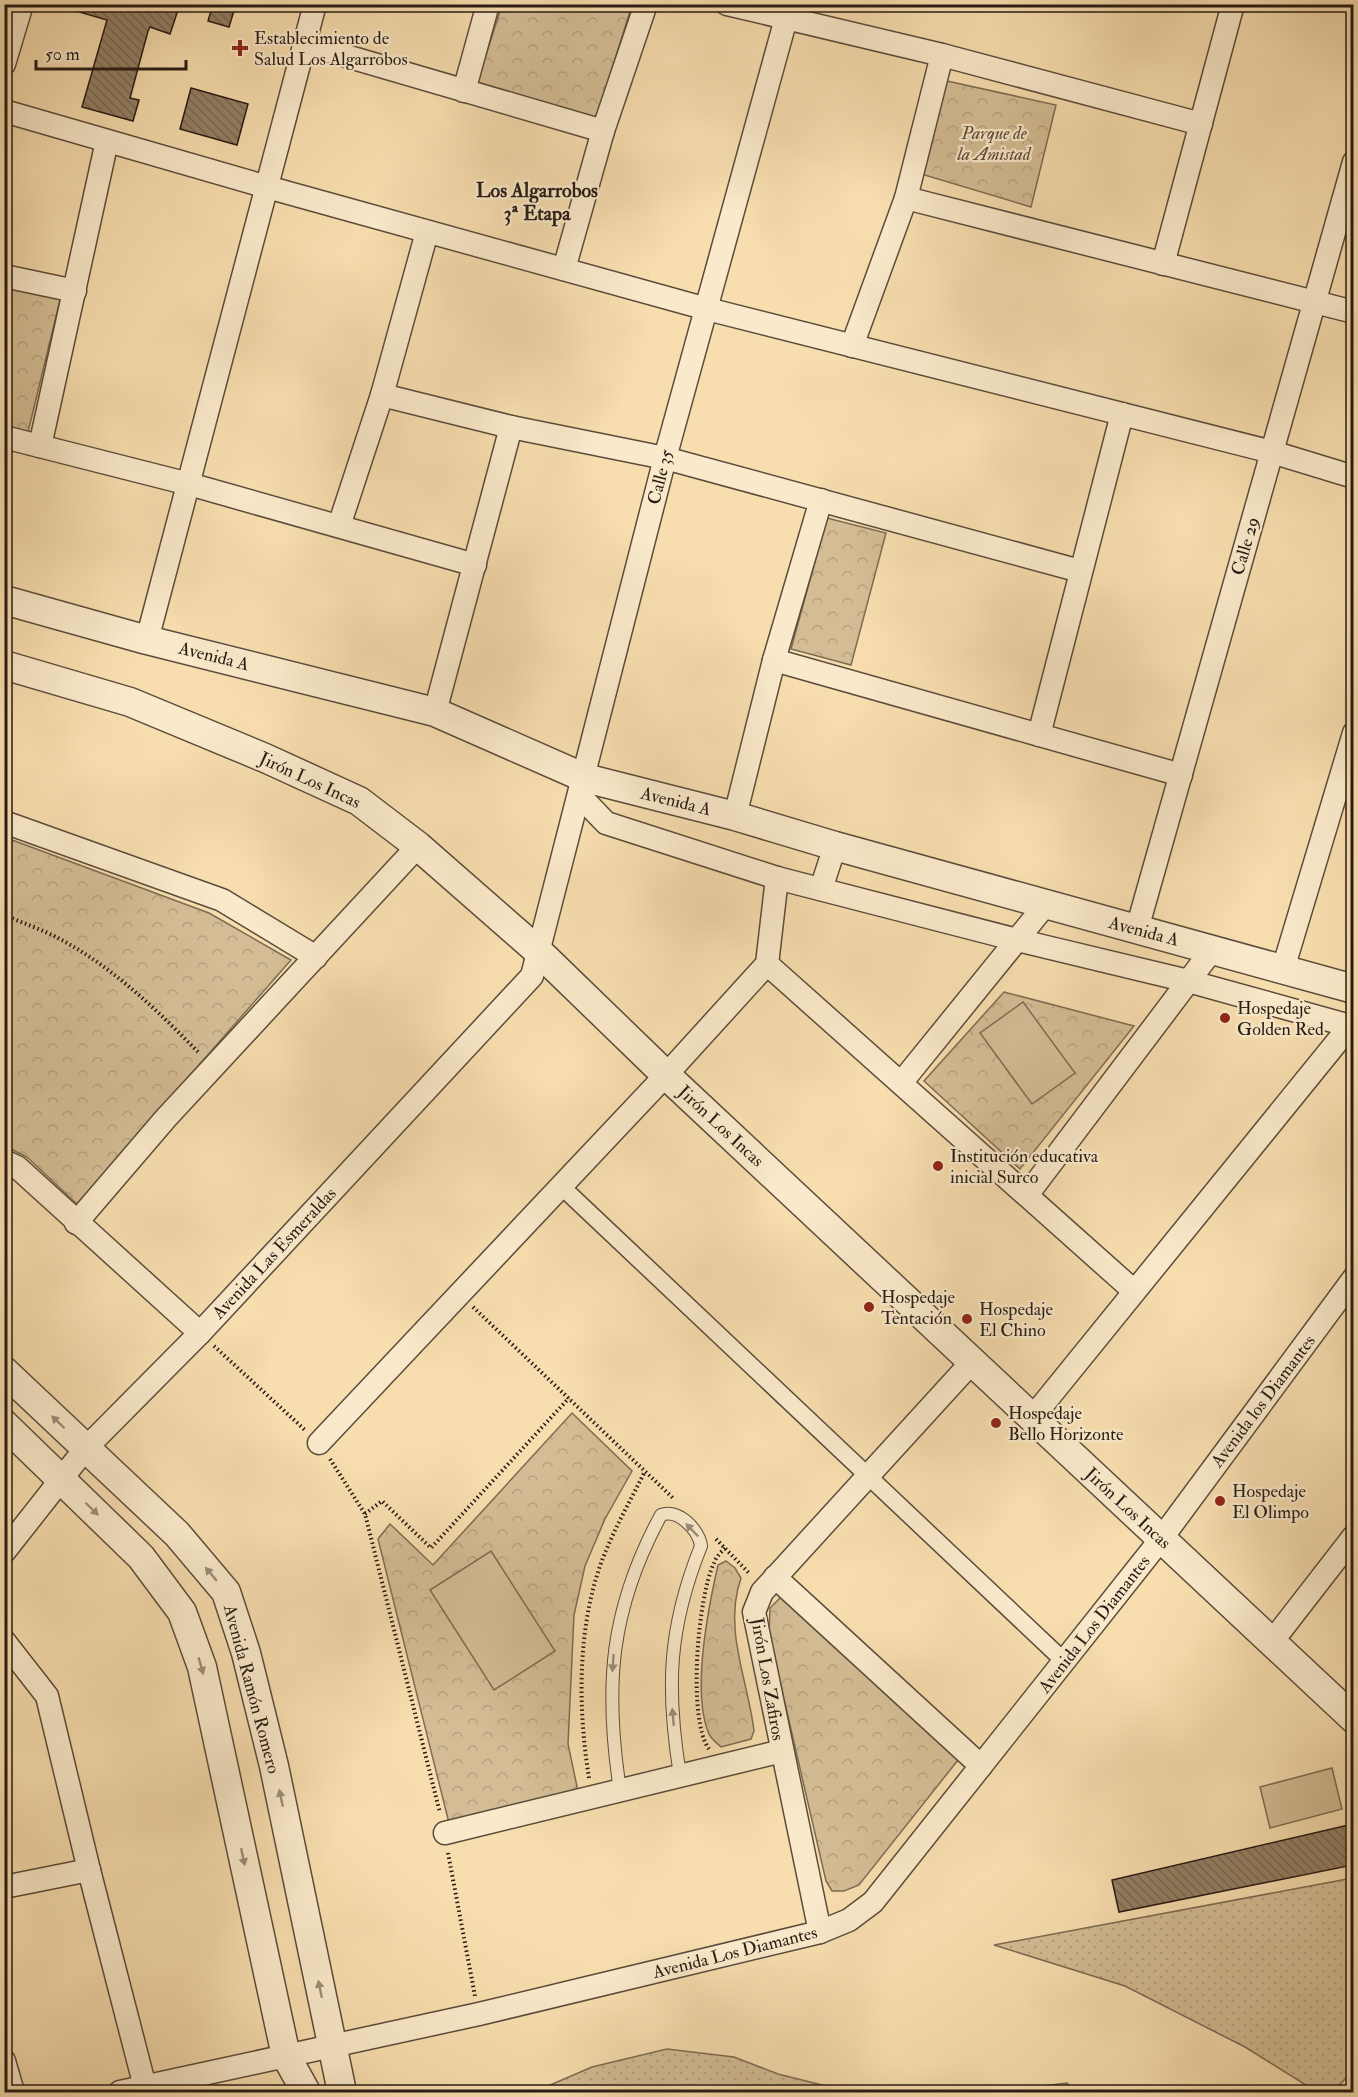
<svg xmlns="http://www.w3.org/2000/svg" width="1358" height="2097" viewBox="0 0 1358 2097" font-family="'IM FELL Double Pica',serif">
  <defs>
    <pattern id="grass-dots" width="8" height="8" patternUnits="userSpaceOnUse" patternTransform="scale(1.5)"><rect width="8" height="8" fill="#d4bd95"/><path d="M2 2h.1M6 6h.1" fill="none" stroke="#b6a280" stroke-width="1.8" stroke-linecap="round"/></pattern>
    <pattern id="park-crowns" width="20" height="18" patternUnits="userSpaceOnUse" patternTransform="scale(1.5)"><rect width="20" height="18" fill="#d4bd95"/><path d="M2 6a3 3 0 1 1 6 0M12 15a3 3 0 1 1 6 0" fill="none" stroke="#b6a280"/></pattern>
    <pattern id="building-back-hatch" width="6" height="6" patternUnits="userSpaceOnUse" patternTransform="scale(1.5)"><rect width="6" height="6" fill="#948065"/><path d="M-1 5l2 2M0 0l6 6M5-1l2 2" fill="none" stroke="#796852"/></pattern>
  </defs>
  <rect width="100%" height="100%" fill="#f8deaf"/>
  <filter id="stains"><feTurbulence type="fractalNoise" baseFrequency=".00333" numOctaves="4"/><feColorMatrix values="0 0 0 0 .2 0 0 0 0 .09 0 0 0 0 .02 0 0 0 .5 -.17"/></filter>
  <radialGradient id="worn" r=".72"><stop offset=".6" stop-color="#630" stop-opacity="0"/><stop offset="1" stop-color="#630" stop-opacity=".3"/></radialGradient>
  <g fill="url(#grass-dots)" stroke="#7e6c54" stroke-width="1.5">
    <path d="M1353,1878V2069C1342,2083 1336,2093 1317,2092L1245,2047L1125,1986L994,1945Z"/>
    <polygon points="667,2049 734,2057 778,2074 850,2092 534,2092 592,2067"/>
    <polygon points="1067,2083 1077,2092 991,2092"/>
  </g>
  <g fill="url(#park-crowns)" stroke="#7e6c54" stroke-width="1.5">
    <polygon points="502,5 632,5 595,123 476,86"/>
    <polygon points="947,81 1056,105 1031,207 918,173"/>
    <polygon points="5,283 61,296 28,432 5,427"/>
    <polygon points="827,518 886,533 851,665 791,649"/>
    <polygon points="4,837 209,913 291,960 77,1204 27,1157 5,1146"/>
    <polygon points="1004,992 1134,1026 1020,1169 924,1081"/>
    <polygon points="572,1413 632,1471 605,1519 585,1566 574,1615 568,1744 578,1791 449,1823 378,1539 390,1524 433,1565"/>
    <path d="M726,1561L735,1568L741,1578C723,1629 748,1680 754,1731L751,1739L721,1747C717,1743 711,1739 709,1734C691,1692 708,1609 718,1565Z"/>
    <polygon points="781,1597 958,1760 859,1885 844,1891 832,1891 826,1881 769,1634 770,1608"/>
  </g>
  <g fill="#d4bd95" stroke="#7e6c54" stroke-width="1.5">
    <polygon points="1023,1002 1075,1073 1032,1104 980,1033"/>
    <polygon points="491,1551 555,1651 494,1690 430,1590"/>
    <polygon points="1332,1768 1342,1809 1270,1828 1260,1787"/>
  </g>
  <g fill="url(#building-back-hatch)" stroke="#271b14" stroke-width="1.5">
    <polygon points="69,4 180,4 170,34 150,27 148,31 130,98 139,100 133,121 82,107 107,20 69,9"/>
    <polygon points="213,4 236,4 229,27 208,21"/>
    <polygon points="191,88 248,104 237,145 180,129"/>
    <polygon points="1353,1824 1353,1865 1119,1912 1112,1880"/>
  </g>
  <g fill="none" stroke-linecap="round" stroke-linejoin="round">
    <defs>
      <path id="service" d="M620,1790C604,1686 610,1609 661,1515C678,1508 699,1530 701,1546C668,1628 666,1689 680,1775"/>
      <polyline id="pedestrian" points="561,1186 1065,1662"/>
      <g id="minor">
        <polyline points="727,4 942,55 1201,124"/>
        <polyline points="305,44 603,131"/>
        <polyline points="4,64 22,4"/>
        <polyline points="464,91 488,4"/>
        <polyline points="4,111 267,187 707,309 1272,452 1354,477"/>
        <polyline points="906,198 1354,312"/>
        <polyline points="1163,264 1233,4"/>
        <polyline points="564,269 603,131 646,4"/>
        <polyline points="4,276 75,291"/>
        <polyline points="852,346 906,198 942,55"/>
        <polyline points="382,395 511,427 665,458 1080,571"/>
        <polyline points="4,437 189,484 475,565"/>
        <polyline points="40,446 107,141"/>
        <polyline points="339,526 382,395 427,232"/>
        <polyline points="147,640 315,4"/>
        <polyline points="774,660 1181,775"/>
        <polyline points="435,712 511,427"/>
        <polyline points="1039,735 1122,414"/>
        <polyline points="580,796 606,823 777,878 1017,940 1188,981 1354,1027"/>
        <polyline points="735,816 774,660 821,500"/>
        <polyline points="4,822 222,900 316,957"/>
        <polyline points="821,889 835,846"/>
        <polyline points="1137,929 1354,162"/>
        <polyline points="767,964 1134,1291"/>
        <polyline points="1283,969 1354,733"/>
        <polyline points="901,1083 1046,904"/>
        <polyline points="4,1161 17,1167 200,1333"/>
        <polyline points="1027,1195 1212,950"/>
        <polyline points="76,1223 166,1118 418,846"/>
        <polyline points="1032,1418 1354,1021"/>
        <polyline points="319,1443 666,1075 767,964 777,878"/>
        <polyline points="4,1552 85,1449 200,1333 532,976 665,458 790,4"/>
        <polyline points="775,1577 981,1766"/>
        <polyline points="4,1641 47,1696 89,1870 145,2087"/>
        <polyline points="1271,1643 1354,1536"/>
        <polyline points="445,1833 782,1751"/>
        <polyline points="4,1887 89,1870"/>
        <polyline points="820,1932 754,1612 762,1592 972,1362"/>
        <polyline points="4,2061 13,2092"/>
        <polyline points="120,2092 479,2014 820,1932 849,1920 873,1902 1161,1539 1354,1278"/>
      </g>
      <g id="tertiary">
        <polyline points="4,600 147,640 435,712 585,778 735,816 835,846 1354,989"/>
        <polyline points="4,665 130,702 265,758 359,801 418,846 539,952 666,1075 1354,1719"/>
        <polyline points="4,1371 177,1534 226,1592 246,1653 274,1766 342,2092"/>
        <polyline points="4,1424 141,1557 182,1612 202,1667 286,2056 306,2092"/>
      </g>
    </defs>
    <use href="#service" stroke="#5b4c3b" stroke-width="14"/>
    <use href="#pedestrian" stroke="#5b4c3b" stroke-width="19"/>
    <use href="#minor" stroke="#5b4c3b" stroke-width="25"/>
    <use href="#tertiary" stroke="#5b4c3b" stroke-width="31"/>
    <g stroke="#271b14" stroke-width="4" stroke-dasharray="1.5 3" stroke-linecap="butt">
      <path d="M4,915C23,923 43,930 60,939C114,968 158,1011 200,1054"/>
      <polyline points="473,1307 674,1499"/>
      <polyline points="214,1346 306,1431"/>
      <polyline points="330,1459 365,1514 440,1813"/>
      <polyline points="365,1514 382,1501 431,1548 569,1398"/>
      <polyline points="716,1539 750,1574"/>
      <path d="M709,1749C687,1719 698,1596 714,1563C716,1557 721,1552 725,1548"/>
      <path d="M589,1778C577,1704 577,1615 608,1546C619,1520 633,1496 645,1471"/>
      <polyline points="448,1853 475,1996"/>
    </g>
    <use href="#service" stroke="#faeacb" stroke-width="12"/>
    <use href="#pedestrian" stroke="#faeacb" stroke-width="16"/>
    <use href="#minor" stroke="#faeacb" stroke-width="22"/>
    <use href="#tertiary" stroke="#faeacb" stroke-width="28"/>
  </g>
  <defs><path id="oneway-solid" d="M-6-.8H1V-3.2L6.5 0L1 3.2V.8H-6Z" transform="scale(1.5)"/></defs>
  <g fill="#9b8d79">
    <use href="#oneway-solid" transform="translate(58 1422) rotate(-136)"/>
    <use href="#oneway-solid" transform="translate(92 1509) rotate(44)"/>
    <use href="#oneway-solid" transform="translate(692 1530) rotate(-134)"/>
    <use href="#oneway-solid" transform="translate(211 1574) rotate(-130)"/>
    <use href="#oneway-solid" transform="translate(613 1663) rotate(94)"/>
    <use href="#oneway-solid" transform="translate(201 1666) rotate(74)"/>
    <use href="#oneway-solid" transform="translate(673 1717) rotate(-95)"/>
    <use href="#oneway-solid" transform="translate(281 1798) rotate(-102)"/>
    <use href="#oneway-solid" transform="translate(243 1857) rotate(78)"/>
    <use href="#oneway-solid" transform="translate(320 1989) rotate(-102)"/>
  </g>
  <g fill="#8f2418" stroke="#faeacb" stroke-width="2">
    <path d="M237 39h6v6h6v6h-6v6h-6v-6h-6v-6h6z"/>
    <circle cx="1225" cy="1018" r="6"/>
    <circle cx="938" cy="1166" r="6"/>
    <circle cx="869" cy="1307" r="6"/>
    <circle cx="967" cy="1319" r="6"/>
    <circle cx="996" cy="1423" r="6"/>
    <circle cx="1220" cy="1501" r="6"/>
  </g>
  <g text-anchor="middle" stroke-width="4.5" stroke-linejoin="round" paint-order="stroke">
    <g font-size="18" fill="#271b14" stroke="#faeacb" text-anchor="start">
      <text x="254" y="44">Establecimiento de<tspan x="254" dy="21">Salud Los Algarrobos</tspan></text>
      <text x="1237" y="1014">Hospedaje<tspan x="1237" dy="21">Golden Red</tspan></text>
      <text x="950" y="1162">Institución educativa<tspan x="950" dy="21">inicial Surco</tspan></text>
      <text x="881" y="1303">Hospedaje<tspan x="881" dy="21">Tentación</tspan></text>
      <text x="979" y="1315">Hospedaje<tspan x="979" dy="21">El Chino</tspan></text>
      <text x="1008" y="1419">Hospedaje<tspan x="1008" dy="21">Bello Horizonte</tspan></text>
      <text x="1232" y="1497">Hospedaje<tspan x="1232" dy="21">El Olimpo</tspan></text>
    </g>
    <g font-size="18" font-style="italic" fill="#5b4c3b" stroke="#faeacb">
      <text x="994" y="139">Parque de<tspan x="994" dy="21">la Amistad</tspan></text>
    </g>
    <g font-size="18" fill="#271b14" stroke="#faeacb">
      <text transform="translate(660 477) rotate(-76)" y="6">Calle 35</text>
      <text transform="translate(1245 546) rotate(-74)" y="6">Calle 29</text>
      <text transform="translate(214 656) rotate(14)" y="6">Avenida A</text>
      <text transform="translate(310 780) rotate(25)" y="6">Jirón Los Incas</text>
      <text transform="translate(676 801) rotate(14)" y="6">Avenida A</text>
      <text transform="translate(1144 931) rotate(15)" y="6">Avenida A</text>
      <text transform="translate(721 1126) rotate(43)" y="6">Jirón Los Incas</text>
      <text transform="translate(274 1253) rotate(-47)" y="6">Avenida Las Esmeraldas</text>
      <text transform="translate(1263 1401) rotate(-53)" y="6">Avenida los Diamantes</text>
      <text transform="translate(1128 1508) rotate(43)" y="6">Jirón Los Incas</text>
      <text transform="translate(1094 1624) rotate(-52)" y="6">Avenida Los Diamantes</text>
      <text transform="translate(768 1679) rotate(80)" y="6">Jirón Los Zafiros</text>
      <text transform="translate(252 1689) rotate(75)" y="6">Avenida Ramón Romero</text>
      <text transform="translate(735 1952) rotate(-14)" y="6">Avenida Los Diamantes</text>
    </g>
    <g font-size="20" font-weight="bold" fill="#271b14" stroke="#faeacb">
      <text x="537" y="197">Los Algarrobos<tspan x="537" dy="23">3ª Etapa</tspan></text>
    </g>
  </g>
  <rect width="1358" height="2097" fill="none" stroke="#f8deaf" stroke-width="24"/>
  <rect x="6" y="6" width="1346" height="2085" fill="none" stroke="#271b14" stroke-width="3"/>
  <rect x="12" y="12" width="1334" height="2073" fill="none" stroke="#271b14" stroke-width="1.5"/>
  <path d="M36 60v9h150v-9" fill="none" stroke="#271b14" stroke-width="3"/>
  <text x="45" y="60" font-size="18" fill="#271b14" stroke="#faeacb" stroke-width="4.5" paint-order="stroke">50 m</text>
  <rect width="100%" height="100%" filter="url(#stains)"/>
  <rect width="100%" height="100%" fill="url(#worn)"/>
</svg>
